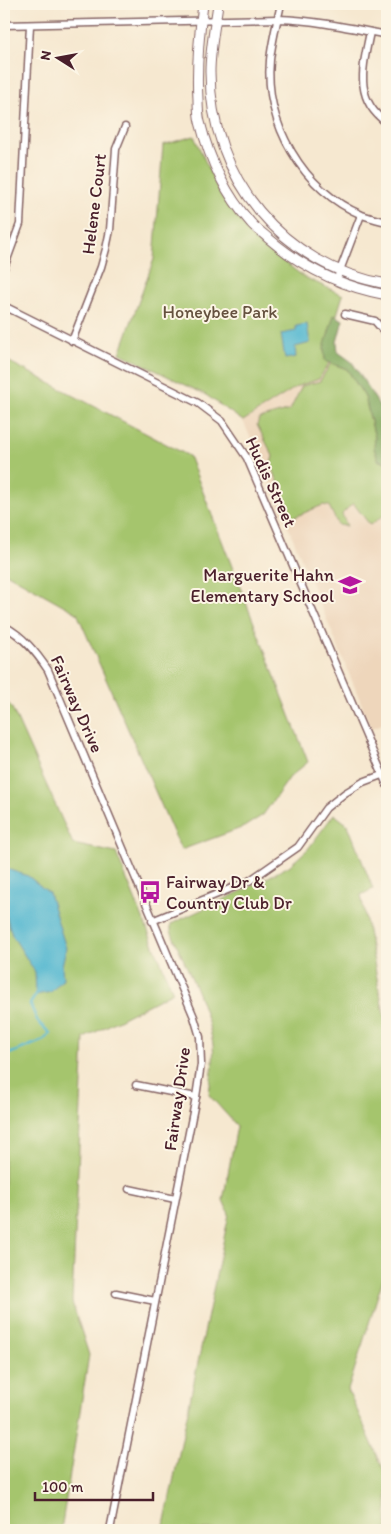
<svg xmlns="http://www.w3.org/2000/svg" width="391" height="1534" viewBox="0 0 391 1534" font-family="Itim,sans-serif">
  <rect width="100%" height="100%" fill="#fcf5e5"/>
  <filter id="ink" filterUnits="userSpaceOnUse"><feTurbulence type="fractalNoise" baseFrequency=".02" numOctaves="2"/><feDisplacementMap in="SourceGraphic" scale="10" xChannelSelector="R" yChannelSelector="G"/><feConvolveMatrix kernelMatrix="1 2 1 2 8 2 1 2 1" color-interpolation-filters="sRGB"/></filter>
  <filter id="wash" filterUnits="userSpaceOnUse"><feTurbulence type="fractalNoise" baseFrequency=".0096" numOctaves="4" result="noise"/><feDisplacementMap in="SourceGraphic" scale="20" xChannelSelector="R" yChannelSelector="G"/><feGaussianBlur stdDeviation="1.12" result="paint"/><feColorMatrix in="noise" values="0 0 0 0 0 0 0 0 0 0 0 0 0 0 0 0 0 1.4 0 .05"/><feComposite in="paint" operator="in"/></filter>
  <g filter="url(#wash)">
    <rect width="100%" height="100%" fill="#f6e8d0"/>
    <polygon fill="#eed6bb" points="331,360 387,438 387,722 372,728 367,717 258,454 243,421 298,386 319,379"/>
    <g fill="#a5c56d" stroke="#78724c">
      <polygon points="194,136 220,194 253,238 304,277 343,295 328,344 331,360 319,379 298,386 243,421 206,395 120,353 154,259 163,145"/>
      <polygon points="4,359 189,456 308,762 290,777 263,815 244,827 181,850 77,613 4,572"/>
      <polygon points="331,363 347,369 365,397 375,438 374,448 379,461 387,462 387,513 370,525 353,503 342,514 347,526 338,525 329,506 323,505 292,518 271,464 273,456 257,425 259,419 290,410 302,386 320,381"/>
      <polygon points="4,700 11,706 73,844 116,853 173,992 84,1038 72,1302 89,1355 61,1530 4,1530"/>
      <path d="M334,814L348,825L373,889L361,895L387,1030V1266L348,1390L387,1477V1530H163L229,1214L223,1200L237,1126L209,1095C210,1080 215,1060 213,1045C207,1006 186,967 171,931V924L246,889L289,866L308,849Z"/>
    </g>
    <polygon fill="#84aa60" stroke="#676446" points="334,315 343,320 337,342 338,352 352,362 387,418 387,462 379,461 374,448 375,438 365,397 347,369 325,361 324,348"/>
    <g fill="#52b7d0" stroke="#4e6b7e">
      <polygon points="307,324 310,343 295,347 296,357 285,359 281,334 296,331 296,326"/>
      <polygon points="4,868 28,876 49,893 66,948 62,966 63,979 51,992 36,995 35,972 12,935 4,909"/>
    </g>
    <g fill="none" stroke-linecap="round" stroke-linejoin="round">
      <polyline stroke="#52b7d0" stroke-width="2.5" points="4,1056 44,1040 50,1033 38,1022 30,1004 37,993"/>
    </g>
  </g>
  <g filter="url(#ink)">
    <g fill="none" stroke-linecap="round" stroke-linejoin="round">
      <defs>
        <g id="street">
          <path d="M281,4C277,22 272,41 270,60C264,123 303,190 362,215C370,218 379,220 387,222"/>
          <path d="M4,25L278,19C315,20 351,28 387,35"/>
          <path d="M370,32C363,67 353,99 387,123"/>
          <polyline points="4,268 20,224 30,25"/>
          <polyline points="336,281 361,215"/>
          <polyline points="4,306 198,403 222,421 247,458 387,785"/>
          <polyline points="345,314 375,321 387,335"/>
          <polyline points="72,341 101,267 106,249 110,230 116,149 125,127"/>
          <path d="M4,626C23,636 36,652 48,670L194,1017L200,1037L201,1064L196,1097L110,1530"/>
          <polyline points="152,921 249,881 298,847 326,808 345,793 363,782 387,773"/>
          <polyline points="136,1085 196,1097"/>
          <polyline points="129,1189 175,1199"/>
          <polyline points="116,1293 155,1301"/>
        </g>
        <g id="secondary">
          <path d="M203,4C199,36 196,67 198,99C198,106 198,114 200,122C209,158 226,195 251,223C256,229 263,233 268,238C303,268 342,287 387,295"/>
          <path d="M218,4C215,26 210,49 210,72C210,177 283,267 387,284"/>
        </g>
      </defs>
      <use href="#street" stroke="#866565" stroke-width="9"/>
      <use href="#secondary" stroke="#866565" stroke-width="11"/>
      <use href="#street" stroke="#fff" stroke-width="6"/>
      <use href="#secondary" stroke="#fff" stroke-width="9"/>
    </g>
  </g>
  <defs>
    <symbol id="school-bare" viewBox="-9 -9 18 18"><path d="M0-5L7-2L0 1L-7-2ZM-4 1L0 2.5L4 1V4Q0 6-4 4Z" fill="#b5179e" stroke="#fcf5e5" stroke-width="2.5" paint-order="stroke"/></symbol>
    <symbol id="bus-bare" viewBox="-9 -9 18 18"><path d="M-5-6H5V4H4V6H2V4H-2V6H-4V4H-5ZM-3.5-4V0h7V-4ZM-3.5 1.2v1.5H-2V1.2ZM2 1.2v1.5H3.5V1.2Z" fill="#b5179e" stroke="#fcf5e5" stroke-width="2.5" paint-order="stroke"/></symbol>
  </defs>
  <g fill-rule="evenodd">
    <use href="#school-bare" x="334" y="569" width="32" height="32"/>
    <use href="#bus-bare" x="134" y="876" width="32" height="32"/>
  </g>
  <g text-anchor="middle" stroke-width="4" stroke-linejoin="round" paint-order="stroke">
    <g font-size="18" fill="#4a1f2b" stroke="#fcf5e5">
      <text transform="translate(94 204) rotate(-83)" y="6">Helene Court</text>
      <text transform="translate(271 482) rotate(65)" y="6">Hudis Street</text>
      <text transform="translate(77 704) rotate(66)" y="6">Fairway Drive</text>
      <text transform="translate(177 1099) rotate(-82)" y="6">Fairway Drive</text>
    </g>
    <g font-size="18" fill="#65513f" stroke="#fcf5e5">
      <text x="220" y="318">Honeybee Park</text>
    </g>
    <g font-size="18" fill="#4a1f2b" stroke="#fcf5e5" text-anchor="end">
      <text x="334" y="581">Marguerite Hahn<tspan x="334" dy="21">Elementary School</tspan></text>
      <text x="166" y="888" text-anchor="start">Fairway Dr &amp;<tspan x="166" dy="21">Country Club Dr</tspan></text>
    </g>
  </g>
  <rect width="391" height="1534" fill="none" stroke="#fcf5e5" stroke-width="20"/>
  <g transform="translate(58 58) rotate(281)" stroke="#fcf5e5" stroke-width="4" paint-order="stroke">
  <path d="M0-4L9 19L0 12L-9 19Z" fill="#4a1f2b"/>
  <text y="-8" font-size="14" font-weight="bold" text-anchor="middle" fill="#4a1f2b">N</text>
  </g>
  <path d="M35 1492v8h118v-8" fill="none" stroke="#4a1f2b" stroke-width="2.5"/>
  <text x="42" y="1492" font-size="15" fill="#4a1f2b" stroke="#fcf5e5" stroke-width="4" paint-order="stroke">100 m</text>
</svg>
